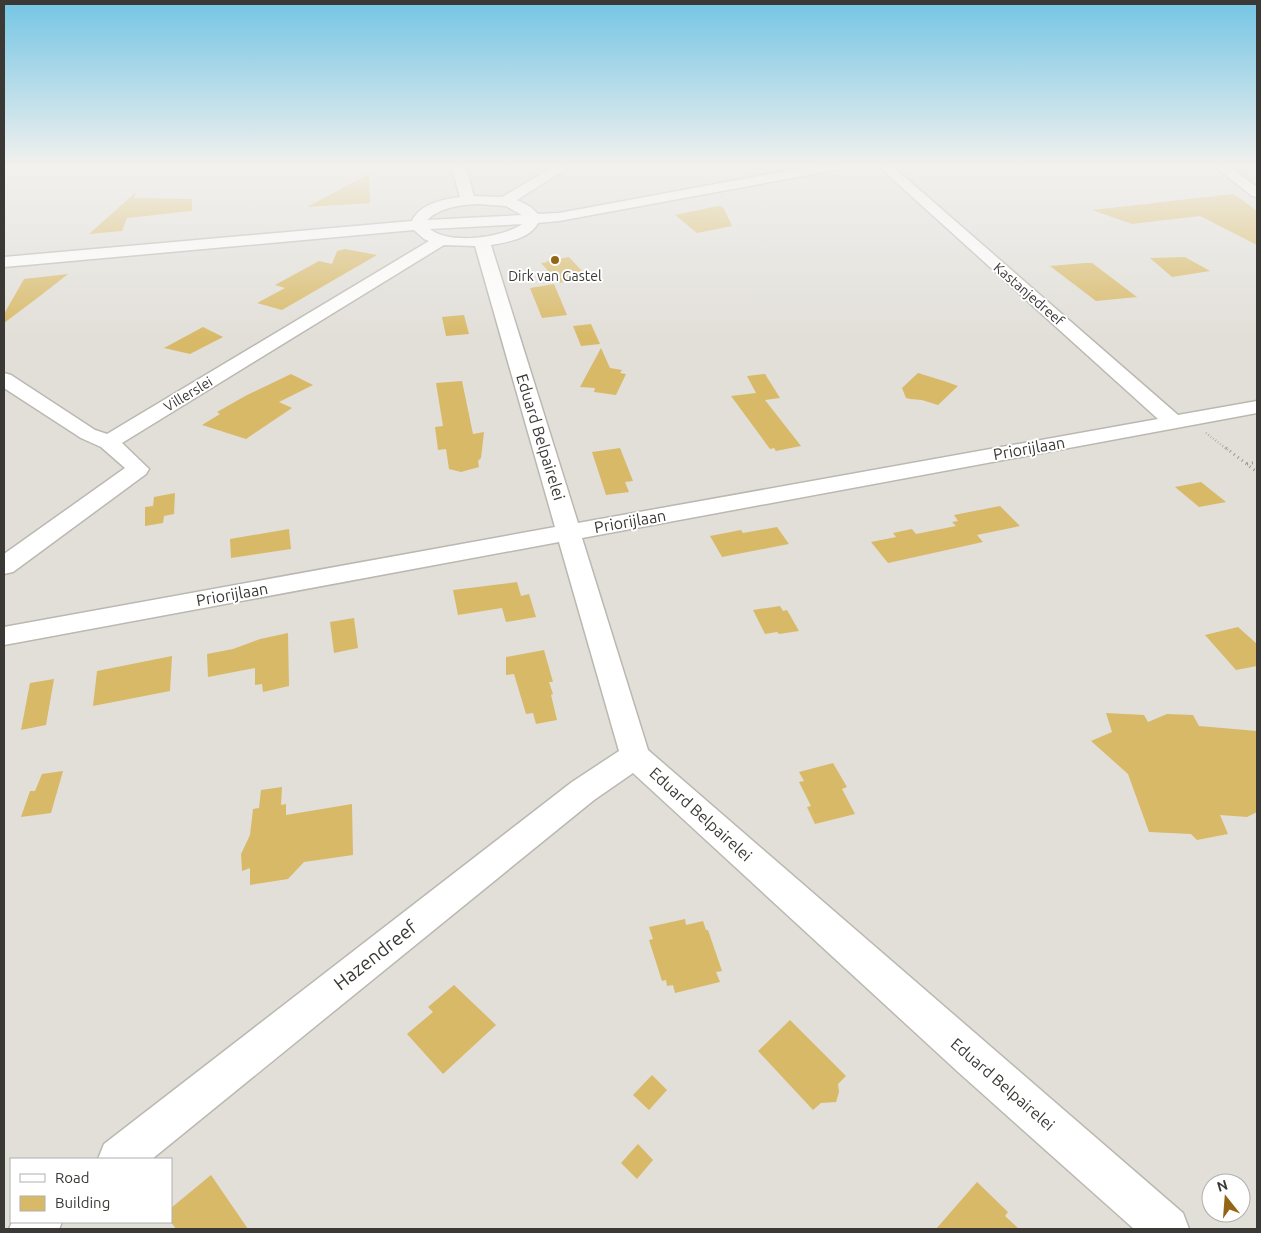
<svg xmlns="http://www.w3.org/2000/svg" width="1261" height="1233" viewBox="0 0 1261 1233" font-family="Ubuntu,sans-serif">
  <rect width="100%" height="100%" fill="#e2dfd9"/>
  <g fill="#d8b967">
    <polygon points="369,174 370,203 307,207"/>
    <polygon points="136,192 134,198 192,199 192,211 127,218 122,231 89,234"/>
    <polygon points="1234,194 1257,211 1257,245 1200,216 1132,224 1092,210"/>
    <polygon points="718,206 723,207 732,226 697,233 675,215"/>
    <polygon points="345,249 377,255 282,310 257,303 285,288 275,285 319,261 332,264 337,251"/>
    <polygon points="569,257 583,272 580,272 586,278 559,283 541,263 548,262 546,261"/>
    <polygon points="1185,257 1210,271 1172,277 1150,258"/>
    <polygon points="1085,263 1092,263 1137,297 1096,301 1050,266"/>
    <polygon points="68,274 40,296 4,323 4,314 24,279"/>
    <polygon points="554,284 567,315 542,318 530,288"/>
    <polygon points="464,315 469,334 446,336 442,317"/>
    <polygon points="591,324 600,344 581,346 573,326"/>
    <polygon points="203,327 223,337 190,354 164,348"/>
    <polygon points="601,348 610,368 622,370 620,373 626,374 616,395 594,392 595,388 580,387"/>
    <polygon points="918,373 944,381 958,386 938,405 922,400 910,399 906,398 902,388"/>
    <polygon points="291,374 313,385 279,402 292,408 246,439 202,425 220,414 217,412 247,395"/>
    <polygon points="765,374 780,398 765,400 801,446 776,451 774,448 770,449 731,396 756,393 747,376"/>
    <polygon points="462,381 473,434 484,432 481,458 478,461 479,467 461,472 449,469 446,449 438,450 435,427 443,426 436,383"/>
    <polygon points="620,448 633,481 625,482 629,492 606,495 592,452"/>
    <polygon points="1201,482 1226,502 1199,507 1175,487"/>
    <polygon points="175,493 174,514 164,516 163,523 145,526 145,507 153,506 154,497"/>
    <polygon points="1000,506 1020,526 977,535 983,542 888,563 871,542 896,537 893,533 912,529 916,534 956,526 952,522 958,521 954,515"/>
    <polygon points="777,527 789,544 722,557 710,536 741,530 743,533"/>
    <polygon points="289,529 291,549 231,558 230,539"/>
    <polygon points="517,582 521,596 529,594 536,617 506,622 502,608 458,615 453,590"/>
    <polygon points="780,606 783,611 787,610 799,631 779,634 777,632 765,634 753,610"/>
    <polygon points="354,618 358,648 334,653 330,622"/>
    <polygon points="1238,627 1257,644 1257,666 1236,670 1205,635"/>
    <polygon points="288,633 289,686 263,692 262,684 255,685 255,668 208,677 207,654 233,649 260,639"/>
    <polygon points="544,650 553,682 549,682 553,694 551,695 557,720 536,724 533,713 526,714 514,674 506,675 506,657"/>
    <polygon points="172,656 170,691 93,706 97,671"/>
    <polygon points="54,679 46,725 21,730 30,683"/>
    <polygon points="1106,713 1144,715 1148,722 1167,714 1193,715 1199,726 1257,731 1257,812 1247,817 1220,815 1228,834 1197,840 1191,834 1149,832 1128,774 1091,741 1112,732"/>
    <polygon points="833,763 847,787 842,789 855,814 815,824 807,807 811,806 799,782 804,781 799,772"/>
    <polygon points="63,771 51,813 21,817 30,791 35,791 42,774"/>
    <polygon points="282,787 281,805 286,804 286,815 352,804 353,855 304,862 288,879 250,885 250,868 242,871 241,854 250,835 253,809 259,808 261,790"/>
    <polygon points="685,919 686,925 703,921 706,930 708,930 722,971 716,972 720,982 675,993 673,985 667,986 666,980 662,981 649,940 653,939 649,927"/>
    <polygon points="454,985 496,1025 443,1074 407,1034 433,1012 428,1007"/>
    <polygon points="790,1020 846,1076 838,1084 839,1092 836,1102 821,1103 813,1110 758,1051"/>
    <polygon points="652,1075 667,1090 649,1110 633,1095"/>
    <polygon points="638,1144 653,1160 637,1179 621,1163"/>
    <polygon points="211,1175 248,1229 176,1229 171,1222 171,1208"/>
    <polygon points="977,1182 1008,1212 1005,1216 1019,1229 936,1229"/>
  </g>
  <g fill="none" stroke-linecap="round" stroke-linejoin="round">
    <defs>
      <g id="minor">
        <path d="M451,165H465L474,196L502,197L556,165H572L517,200L531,207L538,214L559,213L818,165H847L841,169L559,221L538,223C530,239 507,242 491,245L578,523L1158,419L877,165H891L1178,415L1257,401V413L582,538L648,750L1183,1213L1189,1229H1134L957,1071L633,773L594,800L152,1159H98L104,1144L572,782L619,751L559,542L4,645V627L555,527L475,246L444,245L122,443L149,469L146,474L13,572L4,574V554L125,468L101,447L81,438L4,388V373L11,375L95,430L107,434L429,241L424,239L414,230L4,267V257L412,221C419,204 444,199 460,197ZM478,204L506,206L522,215L427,220C441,207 460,205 478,204ZM522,224C503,238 449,245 430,229Z"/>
        <polygon points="1213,165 1228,165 1257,187 1257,197 1252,196"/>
        <polygon points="12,1222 62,1222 59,1229 9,1229"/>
      </g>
    </defs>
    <use href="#minor" stroke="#bbb8b2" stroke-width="3"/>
    <polyline stroke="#989691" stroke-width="2.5" stroke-dasharray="0.5 2.5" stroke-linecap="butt" points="1206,433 1228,450"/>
    <g stroke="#989691" stroke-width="3" stroke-dasharray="1 4" stroke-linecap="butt">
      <polyline points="1226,448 1257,472"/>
      <polyline points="1247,464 1257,462"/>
    </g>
    <use href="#minor" fill="#fff" fill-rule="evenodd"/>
  </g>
  <linearGradient id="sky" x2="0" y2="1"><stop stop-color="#73c5e4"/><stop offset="0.49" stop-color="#f2f1ee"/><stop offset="1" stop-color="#f2f1ee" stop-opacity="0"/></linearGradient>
  <rect width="1261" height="338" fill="url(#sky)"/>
  <circle fill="#946514" stroke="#fff" stroke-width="2" cx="555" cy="260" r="5"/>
  <g text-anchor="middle" stroke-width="4" stroke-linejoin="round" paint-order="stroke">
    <g font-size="14" fill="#3a3936" stroke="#fff">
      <text x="555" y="281">Dirk van Gastel</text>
    </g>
    <g font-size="14" fill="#3a3936" stroke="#fff">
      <text transform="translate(1029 294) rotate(41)" y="5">Kastanjedreef</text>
      <text transform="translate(188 394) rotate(-31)" y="5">Villerslei</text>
    </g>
    <g font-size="16" fill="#3a3936" stroke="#fff">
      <text transform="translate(541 437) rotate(73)" y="6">Eduard Belpairelei</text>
      <text transform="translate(1029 448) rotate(-10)" y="6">Priorijlaan</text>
      <text transform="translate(630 521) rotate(-10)" y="6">Priorijlaan</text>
      <text transform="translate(232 594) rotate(-10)" y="6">Priorijlaan</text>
      <text transform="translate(701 814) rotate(42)" y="6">Eduard Belpairelei</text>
      <text transform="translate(1003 1084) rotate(41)" y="6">Eduard Belpairelei</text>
    </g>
    <g font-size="19" fill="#3a3936" stroke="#fff">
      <text transform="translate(375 955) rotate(-38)" y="7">Hazendreef</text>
    </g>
  </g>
  <rect width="1261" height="1233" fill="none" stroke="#3a3936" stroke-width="10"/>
  <rect x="10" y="1158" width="162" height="65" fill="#ffffff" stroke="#b0b0af"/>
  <rect x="20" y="1174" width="25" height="8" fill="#ffffff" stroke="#b0b0af"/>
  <text x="55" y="1183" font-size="15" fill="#3a3936">Road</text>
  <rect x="20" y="1196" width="25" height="15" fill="#d8b967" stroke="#b0b0af"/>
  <text x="55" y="1208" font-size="15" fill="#3a3936">Building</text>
  <g transform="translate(1226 1198) rotate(343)"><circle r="24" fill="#ffffff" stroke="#b0b0af"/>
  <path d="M0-4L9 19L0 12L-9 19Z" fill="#946514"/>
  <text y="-8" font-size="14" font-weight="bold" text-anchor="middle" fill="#3a3936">N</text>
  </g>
</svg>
